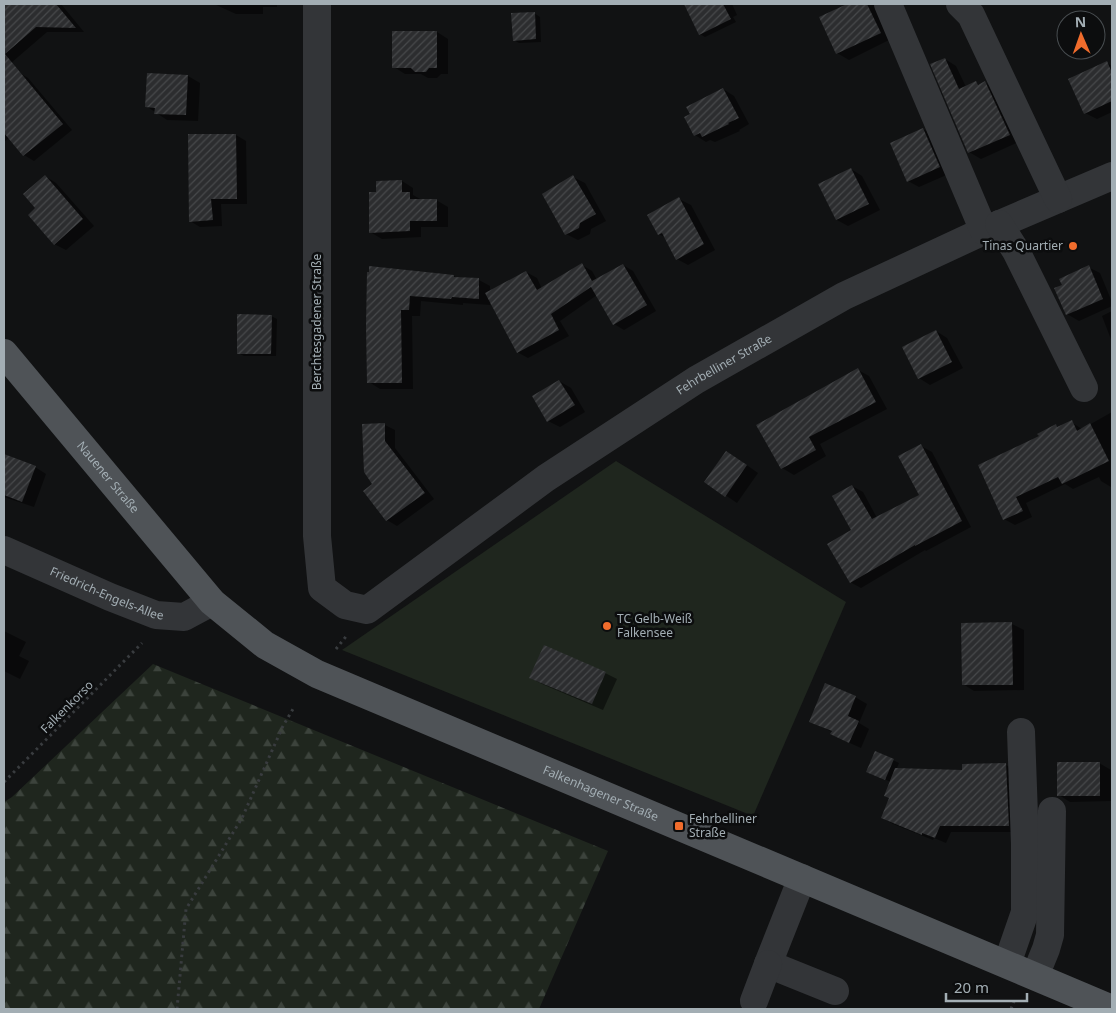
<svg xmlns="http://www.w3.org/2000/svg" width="1116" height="1013" viewBox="0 0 1116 1013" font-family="'Noto Sans',sans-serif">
  <defs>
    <pattern id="forest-firs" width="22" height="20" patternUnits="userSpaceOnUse" patternTransform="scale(1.25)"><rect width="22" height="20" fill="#1f261e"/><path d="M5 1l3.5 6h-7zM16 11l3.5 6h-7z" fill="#3c433c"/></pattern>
    <pattern id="building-hatch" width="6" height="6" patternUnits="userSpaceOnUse" patternTransform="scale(1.25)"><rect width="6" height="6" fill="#2c2d2f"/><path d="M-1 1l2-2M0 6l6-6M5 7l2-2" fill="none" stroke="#47494b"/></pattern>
  </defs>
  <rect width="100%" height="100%" fill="#111213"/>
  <polygon fill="#1f261e" points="616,461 846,602 753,816 342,650"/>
  <polygon fill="url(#forest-firs)" points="153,664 608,851 539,1009 4,1009 4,802 12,797"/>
  <g fill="#0007">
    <polygon points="4,4 61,4 84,32 47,32 11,63 4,59"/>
    <polygon points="214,4 277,4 277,7 263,7 263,14 236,14"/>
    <polygon points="695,4 732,4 737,15 733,17 736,22 705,37 700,34 687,8"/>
    <polygon points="850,4 875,4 891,39 849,60 837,53 821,17"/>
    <polygon points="534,13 540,17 541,42 519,43 514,40"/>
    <polygon points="437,32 448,39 448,74 441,74 437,78 428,78 421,74 405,74 394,67"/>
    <polygon points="945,59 956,66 966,87 976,83 980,85 985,83 996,89 1021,141 981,159 969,152"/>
    <polygon points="1107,63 1112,66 1112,112 1097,119 1085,113"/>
    <polygon points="18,72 28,78 72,130 34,161 24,155 9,138 5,141 4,140 4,85"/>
    <polygon points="148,75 188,76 200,83 198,121 167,120 146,106"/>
    <polygon points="723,89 734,96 749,124 739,130 740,131 715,142 710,140 706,142 695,135"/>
    <polygon points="923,129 935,136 951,173 919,187 908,181"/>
    <polygon points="236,135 246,141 247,204 221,204 222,226 200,227 190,221"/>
    <polygon points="851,169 862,176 880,210 848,226 837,220"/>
    <polygon points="45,176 56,183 94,226 66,250 54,244"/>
    <polygon points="573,177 585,183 606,221 591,229 590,234 578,240 566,234"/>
    <polygon points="402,181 413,188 413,195 422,200 436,200 448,207 448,227 421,227 421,237 382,239 370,232"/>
    <polygon points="679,199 691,205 715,250 688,265 677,259 666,238 659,234"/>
    <polygon points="582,265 592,271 597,280 623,265 633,271 656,311 624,330 614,324 597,295 560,321 569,336 528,358 517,352 490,300 490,305 463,303 463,305 421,301 420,316 412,316 413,389 380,389 369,382 368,274 454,276 457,278 479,280 490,286 490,291 526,272 537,278 542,289"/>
    <polygon points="1088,267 1100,273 1112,302 1112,306 1079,321 1067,314 1063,286"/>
    <polygon points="1112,311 1112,342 1102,316"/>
    <polygon points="271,316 277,319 276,356 244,356 238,353"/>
    <polygon points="936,331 947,338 963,368 930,385 919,378"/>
    <polygon points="858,370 869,376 887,409 820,444 826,456 794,475 782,468 757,426"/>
    <polygon points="559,381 571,388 585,412 560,427 548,421"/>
    <polygon points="1112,412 1112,486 1111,487 1101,481 1099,477 1073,489 1065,484 1026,503 1032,517 1015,525 1004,519 1040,437 1056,426 1059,428 1071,422 1082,429"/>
    <polygon points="385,425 395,430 395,448 434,499 397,526 387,520 365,491 374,484"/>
    <polygon points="921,446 932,452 971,527 926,551 925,550 861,588 850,582 852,486 863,492 877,518 920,495"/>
    <polygon points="4,456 35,467 46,474 34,507 4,497"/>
    <polygon points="738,459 758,473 737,503 706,482"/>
    <polygon points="1012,624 1024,630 1024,690 974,691 963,684 962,625"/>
    <polygon points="4,631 26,642 19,656 29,661 20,679 4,671"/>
    <polygon points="605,673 617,679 603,710 542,684 530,678"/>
    <polygon points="855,697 867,704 859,723 869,729 861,748 843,740 832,734 832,732 811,721"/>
    <polygon points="893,760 899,763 896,770 964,771 964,765 1006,765 1017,771 1019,832 951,832 946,843 934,838 933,840 893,824 882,818 890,799 891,782 867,772"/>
    <polygon points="1099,763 1111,770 1111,801 1070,802 1059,795"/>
  </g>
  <g fill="url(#building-hatch)">
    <polygon points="4,4 56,4 76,28 36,27 5,54 63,124 23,156 4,133"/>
    <polygon points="684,4 723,4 731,19 699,35"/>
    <polygon points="847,4 867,4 881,33 836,54 819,17"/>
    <polygon points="535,12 536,39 513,41 511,13"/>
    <polygon points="392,31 437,31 437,68 429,68 426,72 415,72 411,68 392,68"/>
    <polygon points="945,58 959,89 976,81 978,85 985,81 1010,135 968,153 930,64"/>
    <polygon points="1107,61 1112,73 1112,101 1084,114 1068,79"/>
    <polygon points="147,73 188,75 186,115 154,114 155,108 145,107"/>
    <polygon points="723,88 739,118 728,123 729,124 702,137 700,133 694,136 684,117 690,114 686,107"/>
    <polygon points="923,128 940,167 907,182 890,143"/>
    <polygon points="188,134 236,134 237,199 211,199 213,220 189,222"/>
    <polygon points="851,168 869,204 836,220 818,184"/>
    <polygon points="45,175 83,219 54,245 28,215 35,208 23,194"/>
    <polygon points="573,175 596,214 580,223 579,228 565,235 542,194"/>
    <polygon points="402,180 402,192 410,192 410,199 437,199 437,221 410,221 410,231 369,233 369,192 376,192 376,181"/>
    <polygon points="679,197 704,244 676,260 662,233 658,235 647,215"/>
    <polygon points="582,263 592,281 623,264 647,305 613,325 591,287 551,314 559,330 517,353 485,293 526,271 537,290"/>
    <polygon points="1089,265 1103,299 1066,315 1054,288 1062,285 1059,279"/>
    <polygon points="369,266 454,275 454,277 479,278 479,299 452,297 451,299 410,296 409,310 401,310 402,383 367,383 366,326 367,272 369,272"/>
    <polygon points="237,314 272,315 271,354 237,354"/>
    <polygon points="936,330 952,362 918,379 902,347"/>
    <polygon points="858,368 876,402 809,437 816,450 781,469 756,425"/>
    <polygon points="559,380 575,405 547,422 532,396"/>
    <polygon points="1072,420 1077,431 1090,423 1109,461 1062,484 1058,477 1016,497 1023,511 1003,520 978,465 1039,436 1037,434 1056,424 1057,427"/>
    <polygon points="385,423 385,441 425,493 386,521 363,491 372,484 364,472 362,424"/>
    <polygon points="921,444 962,521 915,546 915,545 850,583 827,544 851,530 832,496 852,485 872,519 919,495 898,456"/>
    <polygon points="726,451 747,465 725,497 704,482"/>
    <polygon points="4,454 36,466 22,502 4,495"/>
    <polygon points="1012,622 1013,685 962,685 961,623"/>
    <polygon points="544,645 606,672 592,704 529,678"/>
    <polygon points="825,683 856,696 848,716 859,721 849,743 830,734 832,731 809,722"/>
    <polygon points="875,751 894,759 885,780 866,772"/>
    <rect x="1057" y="762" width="43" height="34"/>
    <polygon points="1006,763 1009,826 940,826 935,838 922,833 922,835 881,818 889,798 884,796 895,768 962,770 962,764"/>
  </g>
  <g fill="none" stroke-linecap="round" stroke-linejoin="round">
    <g stroke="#393c3f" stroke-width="3" stroke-dasharray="2.5 4" stroke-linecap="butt">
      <polyline points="336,649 348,634"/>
      <polyline points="4,782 142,643"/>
      <polyline points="177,1009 186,909 242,818 283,726 293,709"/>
      <polyline points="1011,1009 1015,999"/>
    </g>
    <g stroke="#333538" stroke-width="28">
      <path id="s1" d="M317,4V536L322,588L345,605L367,610L546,478L696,380L844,296L988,229L1112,176"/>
      <polyline points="888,4 984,231"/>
      <polyline points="960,4 971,15 1058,199"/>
      <polyline points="999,224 1016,251 1084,388"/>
      <path id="s2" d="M4,550L110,597L156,615L184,617L212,602"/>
      <polyline points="802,878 768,964 835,991"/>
      <polyline points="1007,964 1025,912 1025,844 1021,732"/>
      <polyline points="1035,976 1046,949 1050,935 1052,811"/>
      <polyline points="754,1001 768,964"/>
    </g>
    <path stroke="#4f5357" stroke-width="28" id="s3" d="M4,353L212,602L265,645L317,674L1112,1009"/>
  </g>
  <g fill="#f06c2c" stroke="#0c0d0e" stroke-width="2">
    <circle cx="1073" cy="246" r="5"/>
    <circle cx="607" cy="626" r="5"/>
    <rect x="674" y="821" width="10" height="10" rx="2.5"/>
  </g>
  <g text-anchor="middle" stroke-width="5" stroke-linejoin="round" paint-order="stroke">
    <g font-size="12" fill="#a3aeb4" stroke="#0c0d0e" text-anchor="start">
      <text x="1063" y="250" text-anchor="end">Tinas Quartier</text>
      <text x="617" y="623">TC Gelb-Weiß<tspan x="617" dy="14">Falkensee</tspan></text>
      <text x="689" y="823">Fehrbelliner<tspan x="689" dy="14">Straße</tspan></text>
    </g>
    <g font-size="12" fill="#a3aeb4" stroke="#0c0d0e">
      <text transform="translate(317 322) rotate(-90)" y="4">Berchtesgadener Straße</text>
      <text dy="4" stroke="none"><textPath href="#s1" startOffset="1069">Fehrbelliner Straße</textPath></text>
      <text dy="4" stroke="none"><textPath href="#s3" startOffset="162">Nauener Straße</textPath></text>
      <text dy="4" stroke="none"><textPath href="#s2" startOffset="112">Friedrich-Engels-Allee</textPath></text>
      <text transform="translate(67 707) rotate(-45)" y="4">Falkenkorso</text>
      <text dy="4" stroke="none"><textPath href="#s3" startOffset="760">Falkenhagener Straße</textPath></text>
    </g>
  </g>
  <rect width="1116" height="1013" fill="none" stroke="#a3aeb4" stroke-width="10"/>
  <g transform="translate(1081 35) rotate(358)"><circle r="24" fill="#0c0d0e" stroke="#484d50"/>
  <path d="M0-4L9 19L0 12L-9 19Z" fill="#f06c2c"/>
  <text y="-8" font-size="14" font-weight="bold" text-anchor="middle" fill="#a3aeb4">N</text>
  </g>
  <path d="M946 993v8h81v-8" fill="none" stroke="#a3aeb4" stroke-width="2.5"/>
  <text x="954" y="993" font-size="15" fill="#a3aeb4" stroke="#0c0d0e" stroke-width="4" paint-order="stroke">20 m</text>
</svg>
